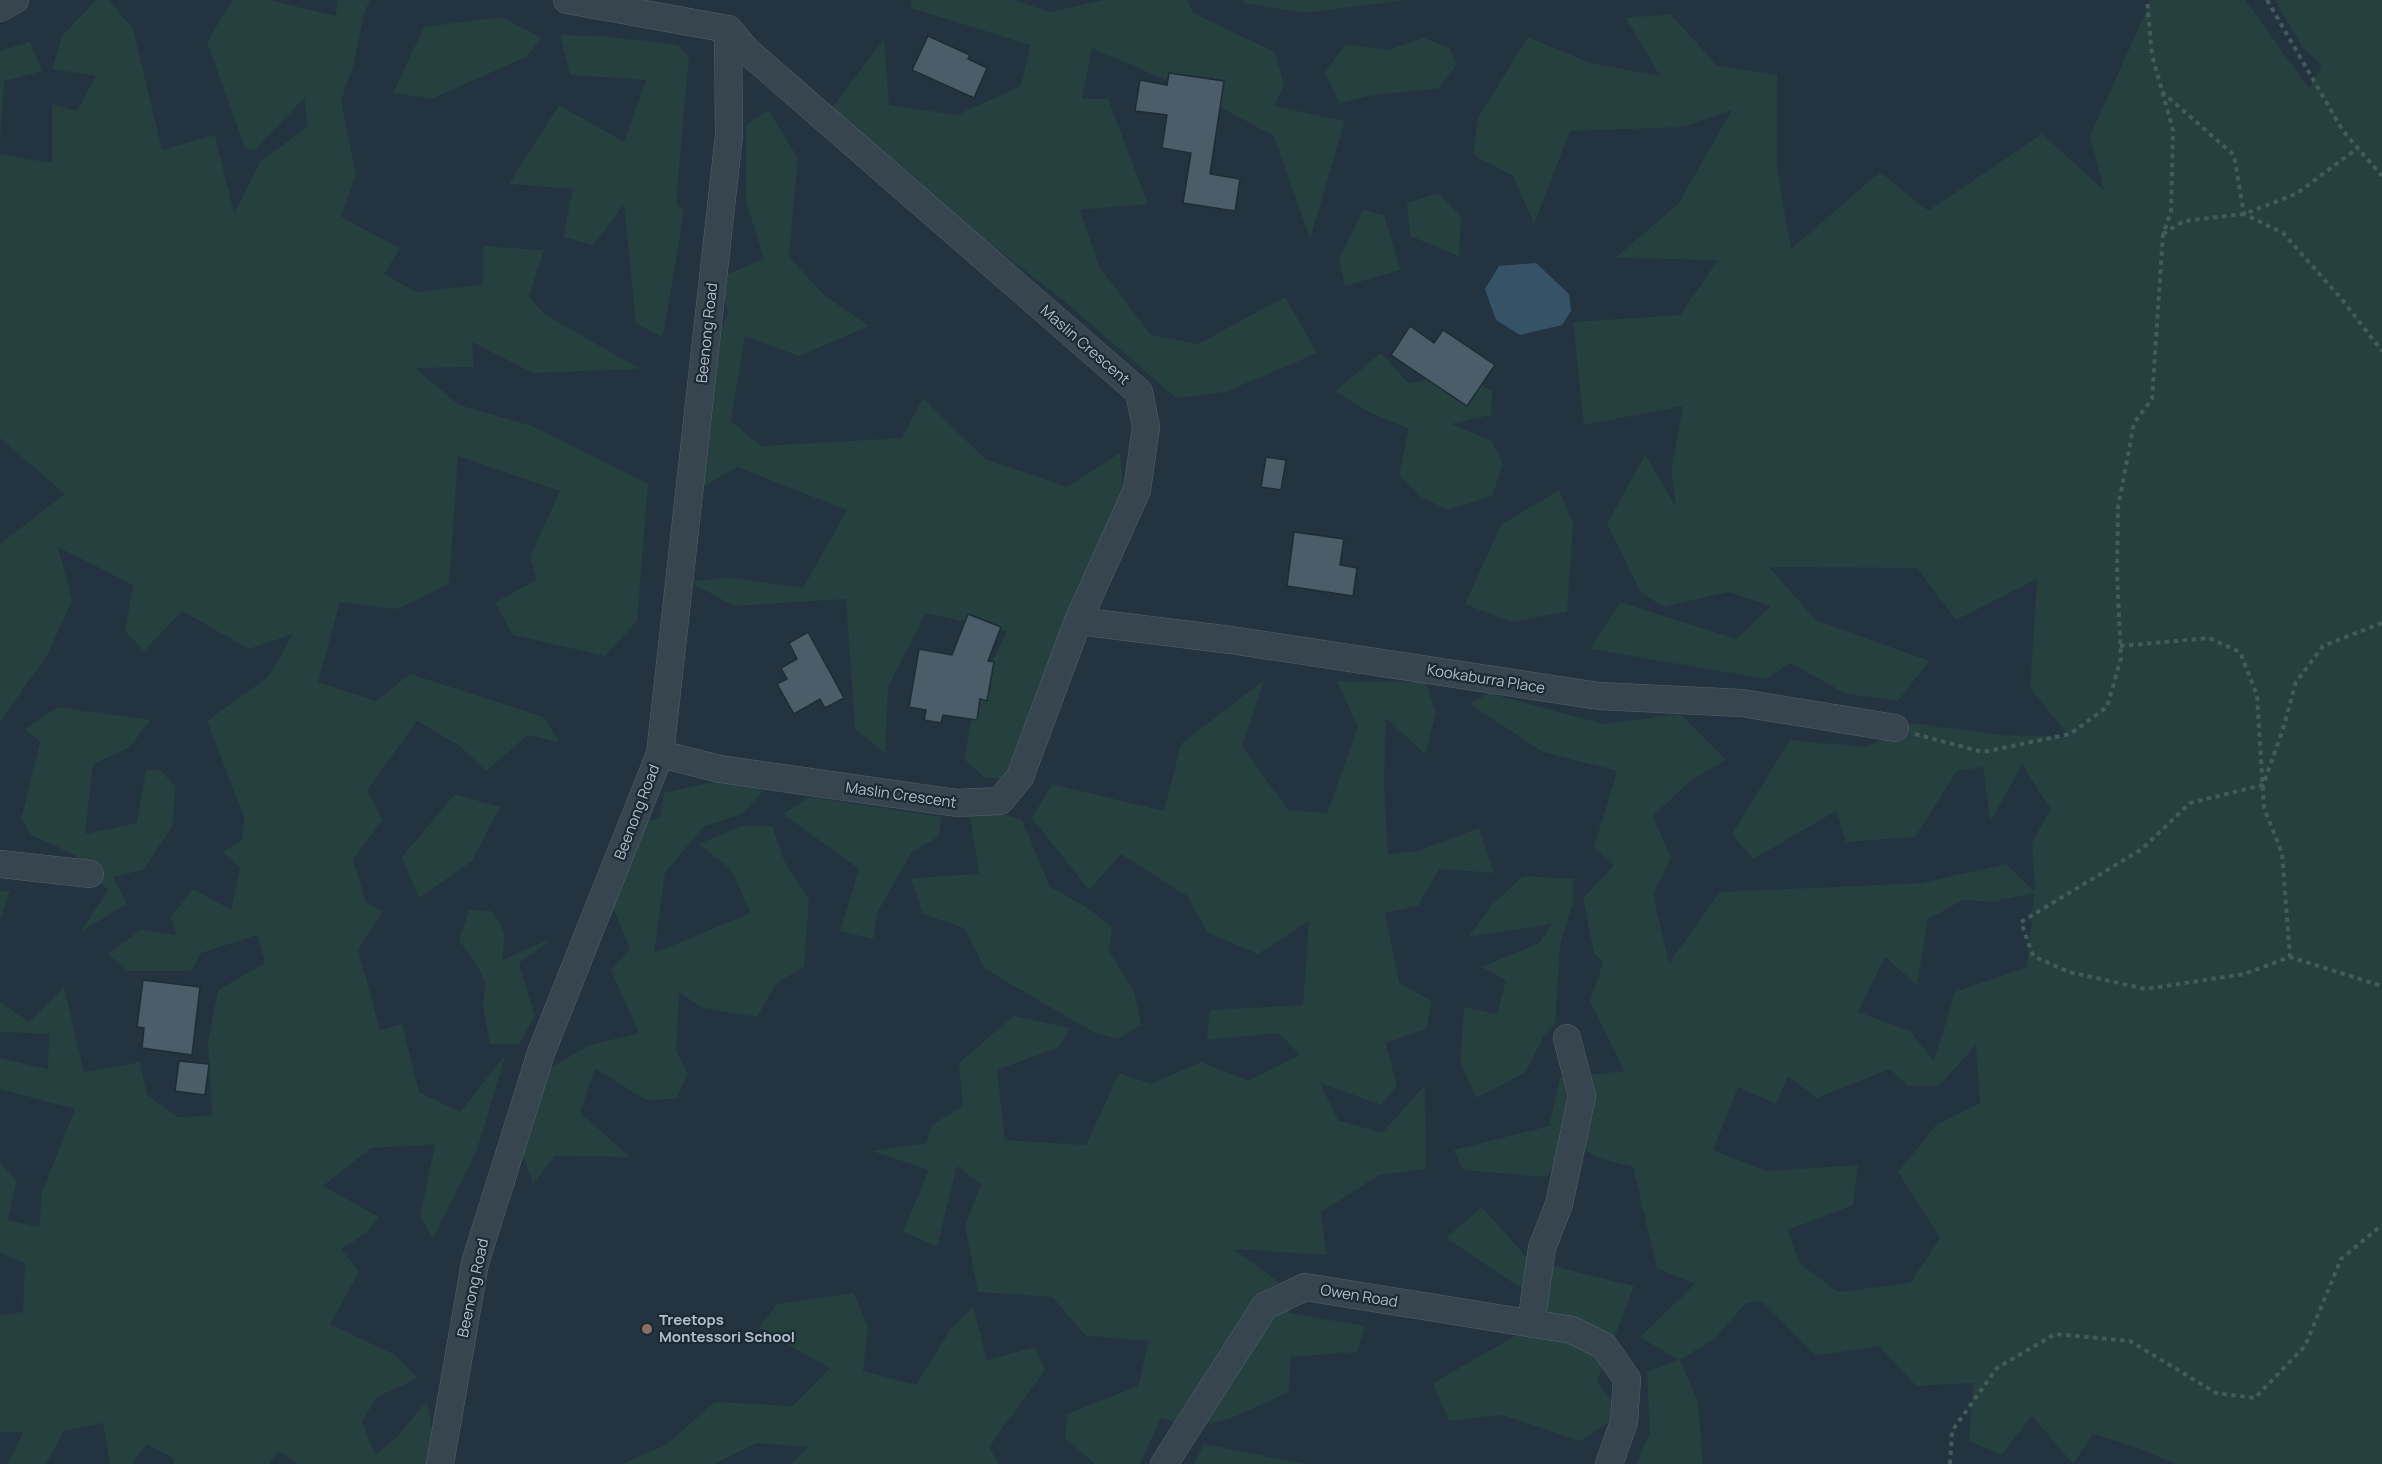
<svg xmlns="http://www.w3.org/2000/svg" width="2382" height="1464" viewBox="0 0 2382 1464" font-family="Manrope,sans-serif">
  <rect width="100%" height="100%" fill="#23333f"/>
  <g fill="#25403f" fill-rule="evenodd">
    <polygon points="96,0 109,0 133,29 162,150 215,135 234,214 260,162 307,127 305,97 255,150 245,148 207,42 232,0 269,0 336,16 337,0 370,0 364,14 354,63 341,101 356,175 341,217 400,248 384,274 416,292 483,284 483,246 544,250 529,296 544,314 640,369 533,373 472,342 474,367 415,368 459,405 532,426 648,484 637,621 605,656 513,635 495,603 536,580 530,556 560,491 458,456 449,584 397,609 340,602 318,682 376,701 410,674 544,717 559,742 528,735 486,771 460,746 417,721 367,790 383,820 353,859 366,903 383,911 358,949 380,1030 402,1024 419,1092 460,1112 506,1054 477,1150 433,1239 420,1216 435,1145 371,1148 323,1186 379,1217 367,1233 341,1249 359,1272 330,1324 395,1355 418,1378 377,1397 362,1421 375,1455 396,1438 427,1401 438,1464 298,1464 279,1451 269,1464 173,1464 175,1459 147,1444 132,1464 110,1464 103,1423 64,1431 46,1464 8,1464 23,1432 0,1432 0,1315 23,1312 25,1263 0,1253 0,1163 17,1180 8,1220 39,1227 42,1192 75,1109 0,1089 0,1058 48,1069 49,1034 0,1032 0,1002 29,1022 64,987 84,1072 140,1062 147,1095 178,1117 212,1116 208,1042 218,990 265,963 257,935 201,953 191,971 128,971 108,954 142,929 177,936 171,917 193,889 231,910 240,868 223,852 242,840 244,817 207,721 268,677 293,634 249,649 182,611 144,651 125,631 133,585 58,547 72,600 48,654 0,722 0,544 65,494 0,438 0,154 52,163 52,104 77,111 96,76 52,69 62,36"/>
    <polygon points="911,0 1013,0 1050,12 1103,0 1187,0 1193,13 1275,52 1284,85 1274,106 1345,121 1310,239 1274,136 1189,90 1092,48 1082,99 1108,99 1148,204 1080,210 1099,266 1151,335 1198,344 1285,297 1317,353 1223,393 1176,398 1063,300 825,117 884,39 889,105 957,115 1021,86 1030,45 911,8"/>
    <polygon points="1244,0 1407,0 1304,13 1244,3"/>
    <path d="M2151,0H2245L2309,88L2322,66L2302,47L2275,0H2382V1464H2175L2141,1449L2093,1434L2073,1464L2032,1416L2001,1455L1969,1441L1973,1383L1916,1386L1879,1346L1816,1356L1762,1301L1746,1303L1714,1339L1680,1360L1698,1402L1703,1464H1636L1650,1433L1647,1372L1679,1360L1640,1337L1695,1284L1657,1268L1633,1167L1598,1158L1571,1141L1546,1177L1463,1170L1454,1150L1549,1126L1560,1078L1624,1071L1590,1001L1603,963L1594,953L1583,898L1614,865L1594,847L1617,771L1543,752L1470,704L1488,693L1604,724L1680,714L1726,760L1690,781L1653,816L1671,858L1653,895L1669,963L1720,892L1921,883L2006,864L2035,892L2032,842L2051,809L2022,765L1990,822L1983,767L1957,771L1915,837L1846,842L1836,811L1753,859L1732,834L1790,740L1867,747L1912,723L2003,735L2070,737L2030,688L2037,579L1956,620L1917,568L1769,567L1816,620L1929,661L1898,701L1846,694L1790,663L1766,679L1590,649L1620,602L1736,639L1771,606L1728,592L1664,607L1641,593L1607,524L1645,454L1676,507L1671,472L1683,406L1584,425L1573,322L1680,315L1718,260L1615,258L1678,204L1732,110L1684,127L1570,131L1534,224L1513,176L1473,155L1478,118L1528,37L1590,63L1660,76L1626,18L1670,14L1718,66L1777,75V168L1791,249L1880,172L1928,211L2042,134L2104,190L2090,136ZM2034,893L2027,967L1955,992L1934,1061L1910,1031L1858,1012L1885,957L1917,985L1928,919L1963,900L1992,902ZM1976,1045L1980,1103L1936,1125L1898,1172L1940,1238L1910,1283L1838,1292L1799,1263L1788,1230L1853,1205L1858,1165L1766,1171L1713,1150L1738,1087L1776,1104L1788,1076L1817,1098L1890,1069L1908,1086H1939Z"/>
    <polygon points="501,17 542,38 526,57 431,99 393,93 424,27"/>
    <polygon points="560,35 605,36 678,45 689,57 676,203 684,211 663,337 636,324 624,205 593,245 563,237 573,189 509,184 559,105 624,142 646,80 570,75"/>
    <polygon points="1424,38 1450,48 1456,65 1438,89 1372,95 1339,104 1325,72 1346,44 1387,50"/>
    <polygon points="30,42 42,71 4,81 0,142 0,51"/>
    <polygon points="768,110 798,158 789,257 824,295 869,326 799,356 745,336 731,421 761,446 902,438 923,398 985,459 1067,487 1120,453 1127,531 1023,781 984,777 964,759 976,695 1007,631 926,613 888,687 885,753 855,729 846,599 734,606 690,582 725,577 803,588 847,510 737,467 698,490 714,347 728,313 718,278 764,259 746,201 746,125"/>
    <polygon points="1438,193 1461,216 1459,256 1410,236 1407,203"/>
    <polygon points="1363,210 1384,215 1400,270 1345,286 1339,259"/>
    <polygon points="1381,353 1409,384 1455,372 1492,391 1491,415 1451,424 1492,441 1503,464 1492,496 1448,510 1420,496 1399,475 1409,429 1369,412 1335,391"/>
    <polygon points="1559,490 1573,524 1567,612 1511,622 1465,604 1501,525"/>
    <polygon points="1264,680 1242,746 1288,810 1327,813 1358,727 1337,681 1426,682 1436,713 1425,754 1386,718 1384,780 1388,854 1418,851 1479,828 1494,873 1439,869 1418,906 1385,913 1399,983 1432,1001 1426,1029 1386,1043 1397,1087 1381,1105 1320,1083 1338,1120 1382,1133 1425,1085 1426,1169 1379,1175 1321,1212 1326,1255 1233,1249 1294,1293 1289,1313 1365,1326 1357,1352 1291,1357 1289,1392 1229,1419 1192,1428 1161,1418 1140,1464 1095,1464 1065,1438 1067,1414 1138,1386 1149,1341 1086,1336 1052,1297 978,1292 965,1226 981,1184 957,1166 937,1247 903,1231 929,1170 872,1151 926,1143 932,1125 963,1106 959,1063 1014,1016 1070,1028 1059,1047 997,1070 1005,1140 1086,1145 1119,1073 1151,1084 1201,1062 1248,1081 1300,1055 1279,1033 1207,1040 1210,1010 1303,1005 1309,921 1258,954 1207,932 1187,896 1121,854 1089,890 1032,818 1052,784 1164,811 1181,744"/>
    <polygon points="58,707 150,720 130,747 93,764 85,834 137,823 146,770 160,769 175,787 173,825 143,870 113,877 127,904 80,932 108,890 75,855 31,835 21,819 40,742 25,729"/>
    <polygon points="729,778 763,791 742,814 703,827 665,873 654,953 751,913 730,868 698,844 743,826 772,826 786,865 809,900 804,966 776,984 757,1017 702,1008 679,992 676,1051 688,1074 676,1099 646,1100 595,1068 580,1113 630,1157 555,1156 533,1184 517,1137 533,1079 589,1045 639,1033 611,970 630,949 609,897 634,825 660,818 664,793"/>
    <polygon points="455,794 500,807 472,861 419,898 402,857"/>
    <polygon points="810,797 942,817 938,837 912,852 878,911 873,939 840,931 859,869 783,814"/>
    <polygon points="968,804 1022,820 1050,887 1083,905 1112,927 1109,951 1134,991 1141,1025 1118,1039 1095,1033 985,969 964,928 923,914 911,878 979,874"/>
    <polygon points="1523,876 1573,879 1573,903 1560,945 1555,1024 1544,1035 1526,1072 1476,1098 1460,1062 1464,1007 1497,1014 1506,980 1482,967 1539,943 1552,924 1468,937 1493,904"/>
    <polygon points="10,890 1,918 0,919 0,892"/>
    <polygon points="469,910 492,911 505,933 502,960 553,938 519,963 535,1016 519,1044 490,1044 483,1006 485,984 479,968 459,940"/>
    <polygon points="1482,1207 1529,1260 1634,1286 1597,1382 1621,1414 1580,1441 1503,1415 1449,1421 1433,1383 1522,1332 1540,1301 1446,1238"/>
    <polygon points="854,1293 868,1327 863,1371 916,1385 950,1330 973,1306 987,1360 1035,1347 1045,1370 989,1447 999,1464 791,1464 808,1447 756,1443 714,1464 622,1464 666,1445 715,1402 793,1406 830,1368 759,1328 777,1304"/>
    <polygon points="1204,1444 1205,1444 1305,1464 1194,1464"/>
  </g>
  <polygon fill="#365266" points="1536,263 1569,294 1571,311 1562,325 1520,335 1496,320 1485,289 1499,266"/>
  <g fill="#4c5d6a" stroke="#1e2c36" stroke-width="1.5">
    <polygon points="928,36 970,55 968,59 987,68 974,98 912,70"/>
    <polygon points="1169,73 1224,81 1210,174 1240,179 1235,211 1183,203 1191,153 1162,148 1167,115 1135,111 1140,80 1167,85"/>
    <polygon points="1410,326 1434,343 1443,330 1495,365 1467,406 1391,355"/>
    <polygon points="1266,457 1286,460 1281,490 1261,487"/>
    <polygon points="1294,532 1344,539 1340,565 1357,568 1353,596 1287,586"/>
    <polygon points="968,614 1001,627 988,661 994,662 987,701 980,699 977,720 943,715 941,723 924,720 926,710 909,707 919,649 952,655"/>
    <polygon points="808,632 844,698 825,708 820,699 794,714 777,684 787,679 781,668 797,659 789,643"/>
    <polygon points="143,980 200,987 192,1055 142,1048 144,1028 137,1027"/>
    <polygon points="179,1061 209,1064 205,1095 175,1091"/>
  </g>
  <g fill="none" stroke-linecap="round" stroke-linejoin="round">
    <defs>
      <g id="minor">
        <polyline points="567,0 728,29 747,51 1139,392 1146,427 1137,490 1078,621 1020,777 1000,801 957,803 720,769 660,754"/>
        <polyline points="0,8 15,0"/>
        <polyline points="1078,621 1231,640 1599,696 1742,703 1895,728"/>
        <polyline points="0,864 90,874"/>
        <polyline points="1531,1323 1542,1248 1559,1204 1582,1096 1567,1038"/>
        <polyline points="440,1464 475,1263 541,1053 660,754 729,135 728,29"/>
        <polyline points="1164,1464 1265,1306 1305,1287 1572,1330 1604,1346 1627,1379 1624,1422 1609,1464"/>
      </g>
    </defs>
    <use href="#minor" stroke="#55626d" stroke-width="28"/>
    <g stroke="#435c5b" stroke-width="4" stroke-dasharray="4.5 4.5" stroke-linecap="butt">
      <polyline points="2267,0 2343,131 2382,176"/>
      <polyline points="2162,92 2234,155 2244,214 2283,233 2340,297 2382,351"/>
      <polyline points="2163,234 2184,221 2244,214 2296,194 2358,148"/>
      <polyline points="2382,623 2323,646 2296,682 2283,729 2263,785 2190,803 2142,849 2021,922 2033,956 2069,972 2146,989 2244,974 2290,957 2382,986"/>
      <polyline points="2120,646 2209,638 2240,652 2257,695 2264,808 2282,853 2290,957"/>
      <polyline points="1915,734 1983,752 2070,734 2107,707 2121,658 2117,573 2118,508 2134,423 2152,399 2163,234 2171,212 2173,130 2152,55 2147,0"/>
      <polyline points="1950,1464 1952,1431 1997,1368 2055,1334 2130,1341 2216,1393 2255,1398 2305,1346 2341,1259 2382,1225"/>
    </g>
    <use href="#minor" stroke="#37454f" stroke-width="27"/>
  </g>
  <circle fill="#8d6e63" stroke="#1c2a34" stroke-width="2" cx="647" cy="1329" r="6"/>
  <g text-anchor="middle" stroke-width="4.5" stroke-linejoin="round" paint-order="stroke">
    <g font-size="15" fill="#b3bfca" stroke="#1c2a34">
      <text transform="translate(707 333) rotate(-84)" y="5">Beenong Road</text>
      <text transform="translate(1085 345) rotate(41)" y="5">Maslin Crescent</text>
      <text transform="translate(1486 679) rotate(9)" y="5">Kookaburra Place</text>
      <text transform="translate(901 795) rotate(8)" y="5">Maslin Crescent</text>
      <text transform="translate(637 812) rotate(-69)" y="5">Beenong Road</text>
      <text transform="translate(473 1288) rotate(-78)" y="5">Beenong Road</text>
      <text transform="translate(1359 1296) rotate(9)" y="5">Owen Road</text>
    </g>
    <g font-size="15" font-weight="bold" fill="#b3bfca" stroke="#1c2a34" text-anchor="start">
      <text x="659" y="1325">Treetops<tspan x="659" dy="17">Montessori School</tspan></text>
    </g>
  </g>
</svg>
